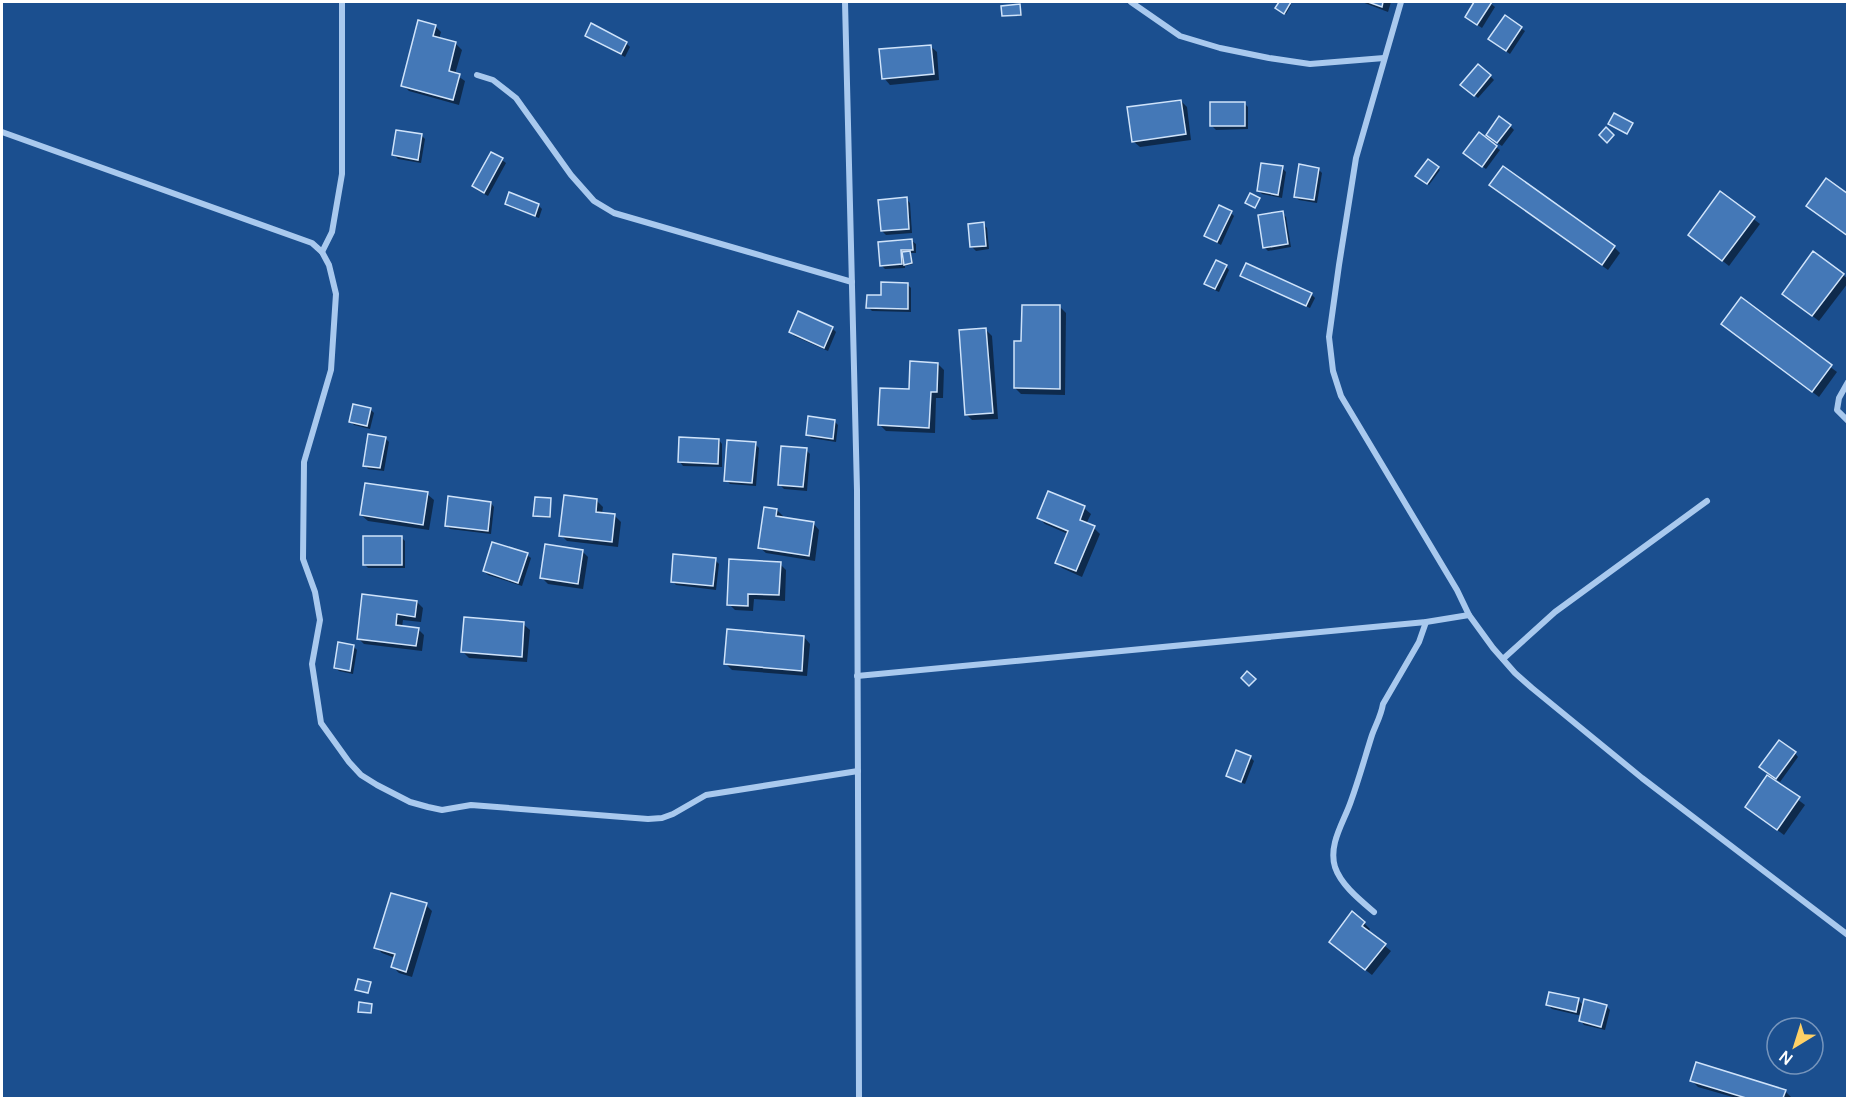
<svg xmlns="http://www.w3.org/2000/svg" width="1849" height="1100" viewBox="0 0 1849 1100" font-family="Manrope,sans-serif">
  <rect width="100%" height="100%" fill="#1b4f8f"/>
  <g fill="#0007">
    <polygon points="1280,2 1286,2 1291,5 1286,14 1277,8"/>
    <polygon points="1362,2 1391,2 1388,12"/>
    <polygon points="1476,2 1489,2 1495,7 1482,28 1466,17"/>
    <polygon points="1020,6 1022,16 1003,15"/>
    <polygon points="1505,17 1525,31 1510,54 1494,43"/>
    <polygon points="592,25 626,43 630,47 625,57 591,39 587,35"/>
    <polygon points="435,26 441,32 439,39 456,44 462,50 455,74 465,81 459,105 409,91 403,85"/>
    <polygon points="930,46 937,52 939,80 890,85 884,78"/>
    <polygon points="1490,76 1494,80 1478,98 1466,88"/>
    <polygon points="1181,101 1187,107 1191,140 1140,147 1133,141"/>
    <polygon points="1245,104 1248,107 1248,129 1216,130 1212,126"/>
    <polygon points="1510,126 1514,130 1502,146 1491,139"/>
    <polygon points="421,135 425,139 421,163 398,159 394,155"/>
    <polygon points="1496,147 1500,150 1486,169 1469,157"/>
    <polygon points="502,160 506,163 488,196 477,190 474,186"/>
    <polygon points="1428,161 1440,170 1429,185 1417,176"/>
    <polygon points="1282,168 1286,172 1282,198 1262,194 1258,190"/>
    <polygon points="1318,169 1322,173 1317,203 1299,200 1295,197"/>
    <polygon points="1497,191 1614,247 1620,253 1608,270"/>
    <polygon points="1720,193 1760,224 1729,266 1690,235"/>
    <polygon points="906,199 910,203 912,233 886,235 882,231"/>
    <polygon points="506,203 538,205 542,209 539,218 510,207"/>
    <polygon points="1231,213 1234,216 1221,245 1210,239 1206,236"/>
    <polygon points="1282,213 1286,217 1291,247 1268,251 1264,247"/>
    <polygon points="983,224 987,228 989,249 976,251 972,247"/>
    <polygon points="912,241 916,244 916,253 911,253 913,264 905,266 905,268 885,269 881,265"/>
    <polygon points="1226,266 1229,270 1219,292 1210,288 1206,284"/>
    <polygon points="1843,275 1848,279 1848,283 1819,321 1790,299"/>
    <polygon points="1242,276 1311,294 1315,298 1310,308 1246,279"/>
    <polygon points="907,284 911,288 911,312 872,311 868,307"/>
    <polygon points="1741,300 1837,372 1819,397 1723,324"/>
    <polygon points="1060,307 1066,313 1065,395 1021,394 1015,388"/>
    <polygon points="832,328 836,332 828,351 794,336 791,332"/>
    <polygon points="986,330 992,336 998,419 972,420 966,414"/>
    <polygon points="938,364 944,370 943,398 936,398 935,433 886,431 880,425"/>
    <polygon points="370,409 374,413 370,429 354,425 350,421"/>
    <polygon points="834,421 838,425 836,442 811,438 807,434"/>
    <polygon points="385,438 389,442 384,471 368,469 365,465"/>
    <polygon points="719,440 722,444 722,467 683,466 680,462"/>
    <polygon points="755,444 759,448 756,486 730,484 726,480"/>
    <polygon points="806,450 810,454 807,491 784,489 780,485"/>
    <polygon points="1049,493 1084,508 1091,514 1086,524 1094,528 1100,534 1082,577 1062,568 1056,562 1068,534 1045,524 1039,518"/>
    <polygon points="427,494 434,500 429,530 368,521 361,515"/>
    <polygon points="551,499 551,518 536,517 535,515"/>
    <polygon points="597,501 603,507 602,514 615,516 621,522 618,547 567,541 561,535"/>
    <polygon points="491,503 494,507 491,534 450,529 446,525"/>
    <polygon points="777,510 783,516 782,519 813,523 819,530 815,561 766,553 759,547"/>
    <polygon points="401,537 405,541 405,568 368,568 364,564"/>
    <polygon points="582,551 588,557 583,589 548,584 542,578"/>
    <polygon points="527,555 531,558 522,586 488,575 484,571"/>
    <polygon points="715,560 719,564 716,590 676,585 672,581"/>
    <polygon points="780,564 786,570 785,601 754,599 753,611 735,610 729,604"/>
    <polygon points="363,596 417,602 423,608 421,622 403,620 402,627 418,629 424,635 422,651 364,644 358,638"/>
    <polygon points="523,624 530,630 527,662 469,658 463,652"/>
    <polygon points="804,637 810,644 807,676 732,670 726,664"/>
    <polygon points="353,646 357,650 353,674 339,671 335,668"/>
    <polygon points="1795,753 1798,757 1780,782 1765,771"/>
    <polygon points="1250,757 1254,761 1245,784 1232,779 1228,775"/>
    <polygon points="1768,777 1805,805 1784,835 1747,807"/>
    <polygon points="426,905 432,911 412,977 399,973 393,967 395,958 382,953 376,947"/>
    <polygon points="1364,923 1370,929 1368,932 1391,951 1372,975 1337,948"/>
    <polygon points="1578,1000 1584,1006 1606,1006 1610,1010 1605,1030 1584,1025 1581,1021 1582,1016 1552,1009 1548,1005"/>
    <polygon points="1692,1081 1785,1091 1791,1097 1736,1098 1698,1087"/>
  </g>
  <g fill="#4478b7" stroke="#cfe3fa" stroke-width="1.5">
    <polygon points="1279,2 1291,2 1284,14 1275,8"/>
    <polygon points="1368,2 1383,2 1382,7"/>
    <polygon points="1474,2 1492,2 1477,25 1465,17"/>
    <polygon points="1020,4 1021,15 1002,16 1001,6"/>
    <polygon points="1505,15 1522,27 1506,51 1488,39"/>
    <polygon points="418,20 436,25 433,36 456,42 449,71 460,74 453,100 401,86"/>
    <polygon points="591,23 627,42 621,54 585,36"/>
    <polygon points="931,45 934,74 882,79 879,49"/>
    <polygon points="1478,64 1491,75 1474,96 1460,85"/>
    <polygon points="1181,100 1186,134 1132,142 1127,107"/>
    <rect x="1210" y="102" width="35" height="24"/>
    <polygon points="1614,113 1633,123 1627,134 1608,124"/>
    <polygon points="1499,116 1511,125 1497,143 1486,135"/>
    <polygon points="1606,127 1614,135 1607,143 1599,135"/>
    <polygon points="396,130 422,134 418,160 392,155"/>
    <polygon points="1479,132 1497,146 1482,167 1463,153"/>
    <polygon points="491,152 503,158 484,193 472,186"/>
    <polygon points="1428,159 1439,167 1427,184 1415,176"/>
    <polygon points="1261,163 1283,166 1278,195 1257,191"/>
    <polygon points="1299,164 1319,168 1314,200 1294,197"/>
    <polygon points="1503,166 1615,246 1602,265 1489,185"/>
    <polygon points="1826,178 1848,194 1848,236 1806,206"/>
    <polygon points="1720,191 1755,217 1722,261 1688,235"/>
    <polygon points="509,192 539,204 535,216 505,204"/>
    <polygon points="1250,193 1260,198 1255,208 1245,203"/>
    <polygon points="907,197 909,229 881,231 878,200"/>
    <polygon points="1219,205 1232,211 1217,242 1204,236"/>
    <polygon points="1283,211 1288,244 1263,248 1258,215"/>
    <polygon points="984,222 986,246 970,247 968,224"/>
    <polygon points="912,239 913,250 901,250 902,264 880,266 878,242"/>
    <polygon points="910,251 912,263 904,265 902,252"/>
    <polygon points="1813,251 1844,274 1812,316 1782,294"/>
    <polygon points="1216,260 1227,265 1215,289 1204,284"/>
    <polygon points="1246,263 1312,293 1306,306 1240,276"/>
    <polygon points="881,282 908,283 908,309 866,308 867,295 881,295"/>
    <polygon points="1741,297 1832,365 1812,392 1721,324"/>
    <polygon points="1022,305 1060,305 1060,389 1014,388 1014,341 1021,341"/>
    <polygon points="798,311 833,327 824,348 789,332"/>
    <polygon points="986,328 993,413 965,415 959,330"/>
    <polygon points="910,361 938,363 937,392 931,392 929,428 878,425 880,388 909,389"/>
    <polygon points="353,404 371,408 367,426 349,422"/>
    <polygon points="808,416 835,420 833,439 806,435"/>
    <polygon points="368,434 386,437 380,468 363,466"/>
    <polygon points="679,437 719,439 718,464 678,462"/>
    <polygon points="727,440 756,442 752,483 724,481"/>
    <polygon points="781,446 807,448 803,487 778,485"/>
    <polygon points="365,483 428,492 423,525 360,515"/>
    <polygon points="1048,491 1085,506 1080,520 1095,526 1076,571 1055,563 1068,531 1037,518"/>
    <polygon points="564,495 597,499 596,512 615,514 612,542 559,536"/>
    <polygon points="448,496 491,502 488,531 445,526"/>
    <polygon points="535,497 551,498 550,517 533,516"/>
    <polygon points="764,507 777,509 776,516 814,522 809,556 758,548"/>
    <rect x="363" y="536" width="39" height="29"/>
    <polygon points="492,542 528,553 518,583 483,571"/>
    <polygon points="545,544 583,550 578,584 540,578"/>
    <polygon points="673,554 716,558 713,586 671,582"/>
    <polygon points="729,559 781,562 779,595 748,594 748,606 727,605"/>
    <polygon points="362,594 417,601 415,617 397,614 396,625 419,628 416,646 357,639"/>
    <polygon points="464,617 524,622 522,657 461,652"/>
    <polygon points="727,629 804,636 802,671 724,664"/>
    <polygon points="338,642 354,645 350,671 334,668"/>
    <polygon points="1247,671 1256,679 1249,686 1241,678"/>
    <polygon points="1779,740 1796,752 1776,779 1759,767"/>
    <polygon points="1236,750 1251,756 1241,782 1226,776"/>
    <polygon points="1767,775 1800,797 1777,830 1745,807"/>
    <polygon points="391,893 427,903 406,972 391,967 395,954 374,948"/>
    <polygon points="1352,911 1365,922 1362,926 1386,944 1365,970 1329,942"/>
    <polygon points="358,979 371,982 368,993 355,990"/>
    <polygon points="1549,992 1579,998 1576,1012 1546,1005"/>
    <polygon points="1584,999 1607,1005 1601,1027 1579,1021"/>
    <polygon points="359,1002 372,1004 371,1013 358,1012"/>
    <polygon points="1696,1062 1786,1090 1783,1098 1746,1098 1690,1081"/>
  </g>
  <g fill="none" stroke-linecap="round" stroke-linejoin="round">
    <g stroke="#a9c9ee" stroke-width="6">
      <polyline points="845,2 857,490 859,1098"/>
      <polyline points="1131,2 1180,36 1220,48 1269,58 1310,64 1384,58"/>
      <polyline points="1401,2 1356,158 1339,265 1329,337 1333,371 1341,396 1457,590 1469,615 1493,648 1515,673 1532,688 1642,778 1848,935"/>
      <polyline points="477,75 493,80 516,98 571,175 594,201 614,213 852,282"/>
      <polyline points="2,132 312,243 322,252 329,265 336,294 331,370 304,462 303,559 315,592 320,620 312,664 321,723 349,762 361,775 377,785 410,802 428,807 442,810 471,805 648,819 662,818 673,814 706,795 858,771"/>
      <polyline points="322,252 332,232 342,174 342,2"/>
      <polyline points="1848,382 1839,398 1837,410 1848,421"/>
      <polyline points="1503,659 1555,612 1707,501"/>
      <polyline points="857,676 1426,622 1469,615"/>
      <path d="M1374,912C1360,900 1341,885 1335,867C1328,844 1344,822 1351,801C1359,779 1365,757 1372,735C1376,724 1381,716 1383,704L1419,642L1426,622"/>
    </g>
  </g>
  <rect width="1849" height="1100" fill="none" stroke="#ffffff" stroke-width="6"/>
  <g transform="translate(1795 1046) rotate(218)"><circle r="28" fill="#1b4f8f" stroke="#7695bc" stroke-width="1.5"/>
  <path d="M0-4.5L10 22L0 15L-10 22Z" fill="#ffd166"/>
  <text y="-9" font-size="16" font-weight="bold" text-anchor="middle" fill="#ffffff">N</text>
  </g>
</svg>
